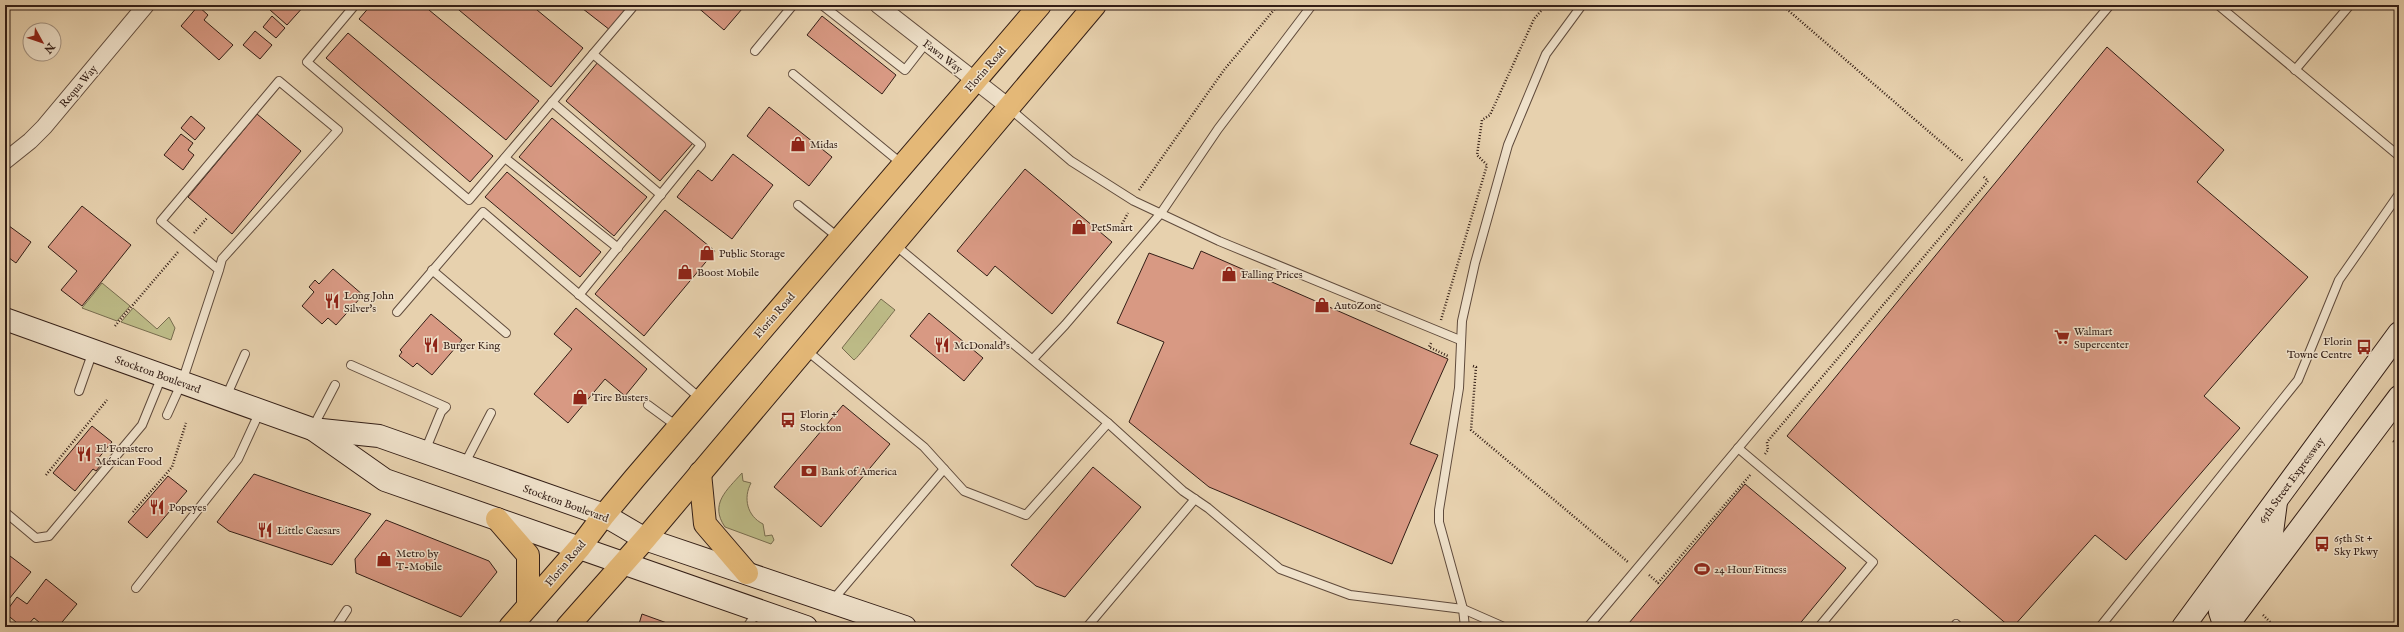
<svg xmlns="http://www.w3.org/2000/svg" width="2404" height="632" viewBox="0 0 2404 632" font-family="'IM FELL English',serif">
  <rect width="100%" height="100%" fill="#e7d1ae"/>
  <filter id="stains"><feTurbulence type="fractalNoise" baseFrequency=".005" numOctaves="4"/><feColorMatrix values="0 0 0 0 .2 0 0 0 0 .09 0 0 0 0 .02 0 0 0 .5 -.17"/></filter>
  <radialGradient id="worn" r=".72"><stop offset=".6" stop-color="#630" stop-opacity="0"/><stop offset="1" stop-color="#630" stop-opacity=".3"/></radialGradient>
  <g fill="#bcba86" stroke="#786c4e">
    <polygon points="102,283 130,306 117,321 82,308"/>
    <path d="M881,299L895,310C889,317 858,358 854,360L842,348Z"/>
    <polygon points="133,308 157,329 169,317 175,328 171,340 121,322"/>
    <path d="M742,473L743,481L751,483C743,498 747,516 763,524L765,536L772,535L774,540L771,544L725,527C709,504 727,490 742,473Z"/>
  </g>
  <g fill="#d89983" stroke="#331e16">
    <polygon points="274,5 305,5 287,25 270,10"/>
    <polygon points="371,5 423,5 539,101 506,140 359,19"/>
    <polygon points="453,5 531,5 583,48 551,87"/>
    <polygon points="578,5 620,5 626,10 610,30"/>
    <polygon points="695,5 738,5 742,9 724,30"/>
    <polygon points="198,6 208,15 204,20 233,45 219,60 181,26"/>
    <polygon points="272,16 285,28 276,38 263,27"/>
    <polygon points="822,16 896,75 882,94 807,35"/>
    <polygon points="255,31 272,45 260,59 243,45"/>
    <polygon points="348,33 493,156 470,182 326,58"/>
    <polygon points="2107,47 2224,150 2197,182 2308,277 2204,396 2240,428 2126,560 2095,535 2013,627 2010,627 1787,436"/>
    <polygon points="598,62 693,143 660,181 566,101"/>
    <polygon points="769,107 832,157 809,186 747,136"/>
    <polygon points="257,114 301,151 232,234 188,197"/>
    <polygon points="191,116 205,128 195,140 181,128"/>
    <polygon points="552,118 647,197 614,236 519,157"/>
    <polygon points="181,134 193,143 188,150 194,155 183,170 164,155"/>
    <polygon points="733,154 773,185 732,239 677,197 698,170 712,181"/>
    <polygon points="1025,169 1112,242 1052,314 995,266 987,276 957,251"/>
    <polygon points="507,172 601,252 580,277 485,197"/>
    <polygon points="82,206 131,245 82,306 61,290 77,271 48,247"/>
    <polygon points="665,210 715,251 644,336 595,294"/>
    <polygon points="5,223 31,242 16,263 5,255"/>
    <polygon points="1201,251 1448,359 1410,444 1438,455 1392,564 1209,487 1129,422 1164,342 1117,323 1149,253 1193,269"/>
    <polygon points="333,269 363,295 336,325 328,318 322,324 302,306 314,292 309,287 315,280 319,284"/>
    <polygon points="576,308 647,369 625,396 605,379 568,423 534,394 572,349 554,334"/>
    <polygon points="929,313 983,358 964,381 910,336"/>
    <polygon points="431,314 462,340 432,375 417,363 413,367 399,356 402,352 400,350"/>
    <polygon points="843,405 890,444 821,527 774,487"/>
    <polygon points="92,426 112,442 96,461 101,465 96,471 93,469 75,491 53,473"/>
    <polygon points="1093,467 1141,507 1065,597 1036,586 1011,565"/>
    <polygon points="254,474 305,492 371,514 332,565 229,531 217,522"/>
    <polygon points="168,476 187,491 147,538 128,522"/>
    <polygon points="1745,484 1846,568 1797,627 1634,627 1629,623"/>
    <polygon points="386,520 489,561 497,572 461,617 356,573 355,559"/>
    <polygon points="10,556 31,572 5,604 5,563"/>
    <polygon points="46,579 77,604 58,627 45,627 34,618 26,627 22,627 5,613 17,597 27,604"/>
    <polygon points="642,614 678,627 638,627"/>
  </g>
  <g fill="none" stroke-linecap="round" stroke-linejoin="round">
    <defs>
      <g id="lane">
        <polyline points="355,5 307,62 469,200 593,54 701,145 579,295"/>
        <polyline points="822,5 905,70 926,43"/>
        <polyline points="977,5 980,5"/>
        <polyline points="2218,5 2399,156"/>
        <polyline points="755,51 793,5"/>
        <polyline points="593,54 632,8 628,5"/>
        <polyline points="2295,70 2350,5"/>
        <polyline points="793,74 902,164"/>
        <polyline points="552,102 661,195"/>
        <polyline points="1009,108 1071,161 1134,201 1219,241 1460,340"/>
        <polyline points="505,158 618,248"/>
        <polyline points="798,205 839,238"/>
        <polyline points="894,244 1108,423 1183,491 1208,508 1280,569 1350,595 1463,609 1504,627"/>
        <polyline points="432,270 506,333"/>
        <polyline points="397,312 483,212 701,399"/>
        <polyline points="806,350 924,447 964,491 1026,515 1108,423"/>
        <polyline points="1033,359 1065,325 1161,213 1218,129 1312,5"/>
        <polyline points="351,365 446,407 441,412 425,451"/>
        <polyline points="79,391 93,351"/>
        <polyline points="226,397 245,354"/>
        <polyline points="648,405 678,427"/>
        <polyline points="167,415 182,382 219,270 222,259 338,130 279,81 161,221 219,270"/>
        <polyline points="313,427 335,385"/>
        <polyline points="1738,448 1873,562 1819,627"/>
        <polyline points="464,465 491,413"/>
        <polyline points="5,512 36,538 49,536 142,425 162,376"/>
        <polyline points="136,588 238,459 260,411"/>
        <polyline points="832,601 944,469"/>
        <polyline points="1956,624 1959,627"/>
        <polyline points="336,627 347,610"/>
        <polyline points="747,627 758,611"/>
        <polyline points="1087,627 1195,499"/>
        <polyline points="1465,627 1463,609 1439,522 1439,510 1459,388 1462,321 1475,263 1508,145 1546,54 1582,5"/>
        <polyline points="1588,627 2110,5"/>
        <polyline points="2100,627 2298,380 2339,280 2399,194"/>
      </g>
      <g id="street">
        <polyline points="878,5 1009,107"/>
        <polyline points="5,161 30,141 44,127 146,5"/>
      </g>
      <g id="secondary">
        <polyline points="5,319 312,429 379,436 604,515 645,539 905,627"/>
        <polyline points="314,430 385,480 806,627"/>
        <polyline points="2224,624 2220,612 2271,540 2276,502"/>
        <polyline points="2183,627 2399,333"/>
        <polyline points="2226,627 2399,397"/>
      </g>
      <g id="primary">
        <polyline points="700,473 705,524 747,573"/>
        <polyline points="497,519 528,555 528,606"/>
        <polyline points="510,627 580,547 604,515 634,479 1040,5"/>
        <polyline points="567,627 645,539 1095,5"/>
      </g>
    </defs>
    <use href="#lane" stroke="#604b3c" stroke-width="10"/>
    <use href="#street" stroke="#604b3c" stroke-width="18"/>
    <use href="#secondary" stroke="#331e16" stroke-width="24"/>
    <use href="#primary" stroke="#331e16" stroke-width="24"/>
    <g stroke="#331e16" stroke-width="2.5" stroke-dasharray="1 2" stroke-linecap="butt">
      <polyline points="1782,5 1963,161"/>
      <polyline points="1139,190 1224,70 1278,5"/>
      <polyline points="1122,224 1128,213"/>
      <polyline points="194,233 207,218"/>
      <polyline points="1441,320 1487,165 1477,155 1482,120 1490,115 1534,19 1546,5"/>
      <polyline points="115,326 178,252"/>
      <polyline points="1431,343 1429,347 1448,356"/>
      <polyline points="1473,366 1476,367 1471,430 1628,562"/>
      <polyline points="2393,441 2399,445"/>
      <polyline points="1765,454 1768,450 1767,442 1988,181 1983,176"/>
      <polyline points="46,475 107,400"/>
      <polyline points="133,512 172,467 186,423"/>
      <polyline points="1649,575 1658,583 1751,474"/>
      <polyline points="2263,615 2275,627"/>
    </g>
    <use href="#lane" stroke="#efe1ca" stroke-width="8"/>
    <use href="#street" stroke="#efe1ca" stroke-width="16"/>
    <use href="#secondary" stroke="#efe1ca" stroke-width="22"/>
    <use href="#primary" stroke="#e4b877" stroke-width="22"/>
  </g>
  <defs>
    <symbol id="shop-bare" viewBox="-9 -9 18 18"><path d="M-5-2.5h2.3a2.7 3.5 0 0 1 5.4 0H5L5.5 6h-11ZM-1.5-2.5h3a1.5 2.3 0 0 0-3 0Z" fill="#8f2418" stroke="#efe1ca" stroke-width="2.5" paint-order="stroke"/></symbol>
    <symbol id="restaurant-bare" viewBox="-9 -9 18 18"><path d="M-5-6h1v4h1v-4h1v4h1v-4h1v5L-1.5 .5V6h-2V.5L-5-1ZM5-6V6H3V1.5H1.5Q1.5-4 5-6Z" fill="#8f2418" stroke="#efe1ca" stroke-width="2.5" paint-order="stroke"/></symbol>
    <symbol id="supermarket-bare" viewBox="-9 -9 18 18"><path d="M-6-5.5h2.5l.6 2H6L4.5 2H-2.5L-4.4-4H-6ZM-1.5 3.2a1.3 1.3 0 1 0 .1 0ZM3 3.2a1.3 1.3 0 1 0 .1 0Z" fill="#8f2418" stroke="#efe1ca" stroke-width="2.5" paint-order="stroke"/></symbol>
    <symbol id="bus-bare" viewBox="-9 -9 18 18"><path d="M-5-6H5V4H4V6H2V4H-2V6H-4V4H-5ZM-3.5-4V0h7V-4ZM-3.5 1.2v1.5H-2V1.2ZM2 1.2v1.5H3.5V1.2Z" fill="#8f2418" stroke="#efe1ca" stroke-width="2.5" paint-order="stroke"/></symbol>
    <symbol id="bank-bare" viewBox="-9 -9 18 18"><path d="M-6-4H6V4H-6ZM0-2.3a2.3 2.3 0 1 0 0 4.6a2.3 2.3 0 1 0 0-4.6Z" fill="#8f2418" stroke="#efe1ca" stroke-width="2.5" paint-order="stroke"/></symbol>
    <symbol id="stadium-bare" viewBox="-9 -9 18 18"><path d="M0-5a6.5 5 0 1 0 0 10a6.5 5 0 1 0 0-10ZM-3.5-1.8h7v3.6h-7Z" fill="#8f2418" stroke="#efe1ca" stroke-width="2.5" paint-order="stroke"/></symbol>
  </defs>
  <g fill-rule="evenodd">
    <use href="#shop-bare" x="787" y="133" width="22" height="22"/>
    <use href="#shop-bare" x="1068" y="216" width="22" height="22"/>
    <use href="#shop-bare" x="696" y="242" width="22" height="22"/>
    <use href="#shop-bare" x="674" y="261" width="22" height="22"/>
    <use href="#shop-bare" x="1218" y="263" width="22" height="22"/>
    <use href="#restaurant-bare" x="321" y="290" width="22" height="22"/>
    <use href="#shop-bare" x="1311" y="294" width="22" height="22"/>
    <use href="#supermarket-bare" x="2051" y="326" width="22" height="22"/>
    <use href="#restaurant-bare" x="420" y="334" width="22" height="22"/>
    <use href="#restaurant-bare" x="931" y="334" width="22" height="22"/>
    <use href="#bus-bare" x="2353" y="336" width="22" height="22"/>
    <use href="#shop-bare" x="569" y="386" width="22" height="22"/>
    <use href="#bus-bare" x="777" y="409" width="22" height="22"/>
    <use href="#restaurant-bare" x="73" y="443" width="22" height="22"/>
    <use href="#bank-bare" x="798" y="460" width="22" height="22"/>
    <use href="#restaurant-bare" x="146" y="496" width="22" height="22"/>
    <use href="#restaurant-bare" x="254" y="519" width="22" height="22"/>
    <use href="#bus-bare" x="2311" y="533" width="22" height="22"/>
    <use href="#shop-bare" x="373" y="548" width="22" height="22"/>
    <use href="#stadium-bare" x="1691" y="558" width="22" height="22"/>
  </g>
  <g text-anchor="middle" stroke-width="3" stroke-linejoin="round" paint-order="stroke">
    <g font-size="11" fill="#331e16" stroke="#efe1ca">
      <text transform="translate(943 56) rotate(38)" y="4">Fawn Way</text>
      <text transform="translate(985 69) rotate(-49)" y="4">Florin Road</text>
      <text transform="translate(78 86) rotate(-50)" y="4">Requa Way</text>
      <text transform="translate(774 315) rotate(-49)" y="4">Florin Road</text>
      <text transform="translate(158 374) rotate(20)" y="4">Stockton Boulevard</text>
      <text transform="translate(2291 480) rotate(-54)" y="4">65th Street Expressway</text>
      <text transform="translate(566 503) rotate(20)" y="4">Stockton Boulevard</text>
      <text transform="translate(565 563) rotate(-50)" y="4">Florin Road</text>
    </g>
    <g font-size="11" fill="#331e16" stroke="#efe1ca" text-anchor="start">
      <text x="810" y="148">Midas</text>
      <text x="1091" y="231">PetSmart</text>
      <text x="719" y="257">Public Storage</text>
      <text x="697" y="276">Boost Mobile</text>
      <text x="1241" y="278">Falling Prices</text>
      <text x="344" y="299">Long John<tspan x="344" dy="13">Silver's</tspan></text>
      <text x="1334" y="309">AutoZone</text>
      <text x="2074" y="335">Walmart<tspan x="2074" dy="13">Supercenter</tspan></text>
      <text x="2352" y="345" text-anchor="end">Florin<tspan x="2352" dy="13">Towne Centre</tspan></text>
      <text x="443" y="349">Burger King</text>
      <text x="954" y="349">McDonald's</text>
      <text x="592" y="401">Tire Busters</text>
      <text x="800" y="418">Florin +<tspan x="800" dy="13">Stockton</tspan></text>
      <text x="96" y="452">El Forastero<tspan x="96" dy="13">Méxican Food</tspan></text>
      <text x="821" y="475">Bank of America</text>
      <text x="169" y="511">Popeyes</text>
      <text x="277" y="534">Little Caesars</text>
      <text x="2334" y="542">65th St +<tspan x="2334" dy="13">Sky Pkwy</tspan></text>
      <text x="396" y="557">Metro by<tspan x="396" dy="13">T-Mobile</tspan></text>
      <text x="1714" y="573">24 Hour Fitness</text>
    </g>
  </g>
  <rect width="2404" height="632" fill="none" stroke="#e7d1ae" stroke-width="20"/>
  <rect x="6" y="6" width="2392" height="620" fill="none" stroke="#331e16" stroke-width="2"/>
  <rect x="10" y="10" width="2384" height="612" fill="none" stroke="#331e16"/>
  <g transform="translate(42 42) rotate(130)"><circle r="19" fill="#efe1ca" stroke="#a49382"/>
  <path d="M0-3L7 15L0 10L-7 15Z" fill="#8f2418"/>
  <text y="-6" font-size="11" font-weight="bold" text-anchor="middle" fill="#331e16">N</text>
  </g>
  <rect width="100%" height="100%" filter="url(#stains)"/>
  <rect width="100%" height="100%" fill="url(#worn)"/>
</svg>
